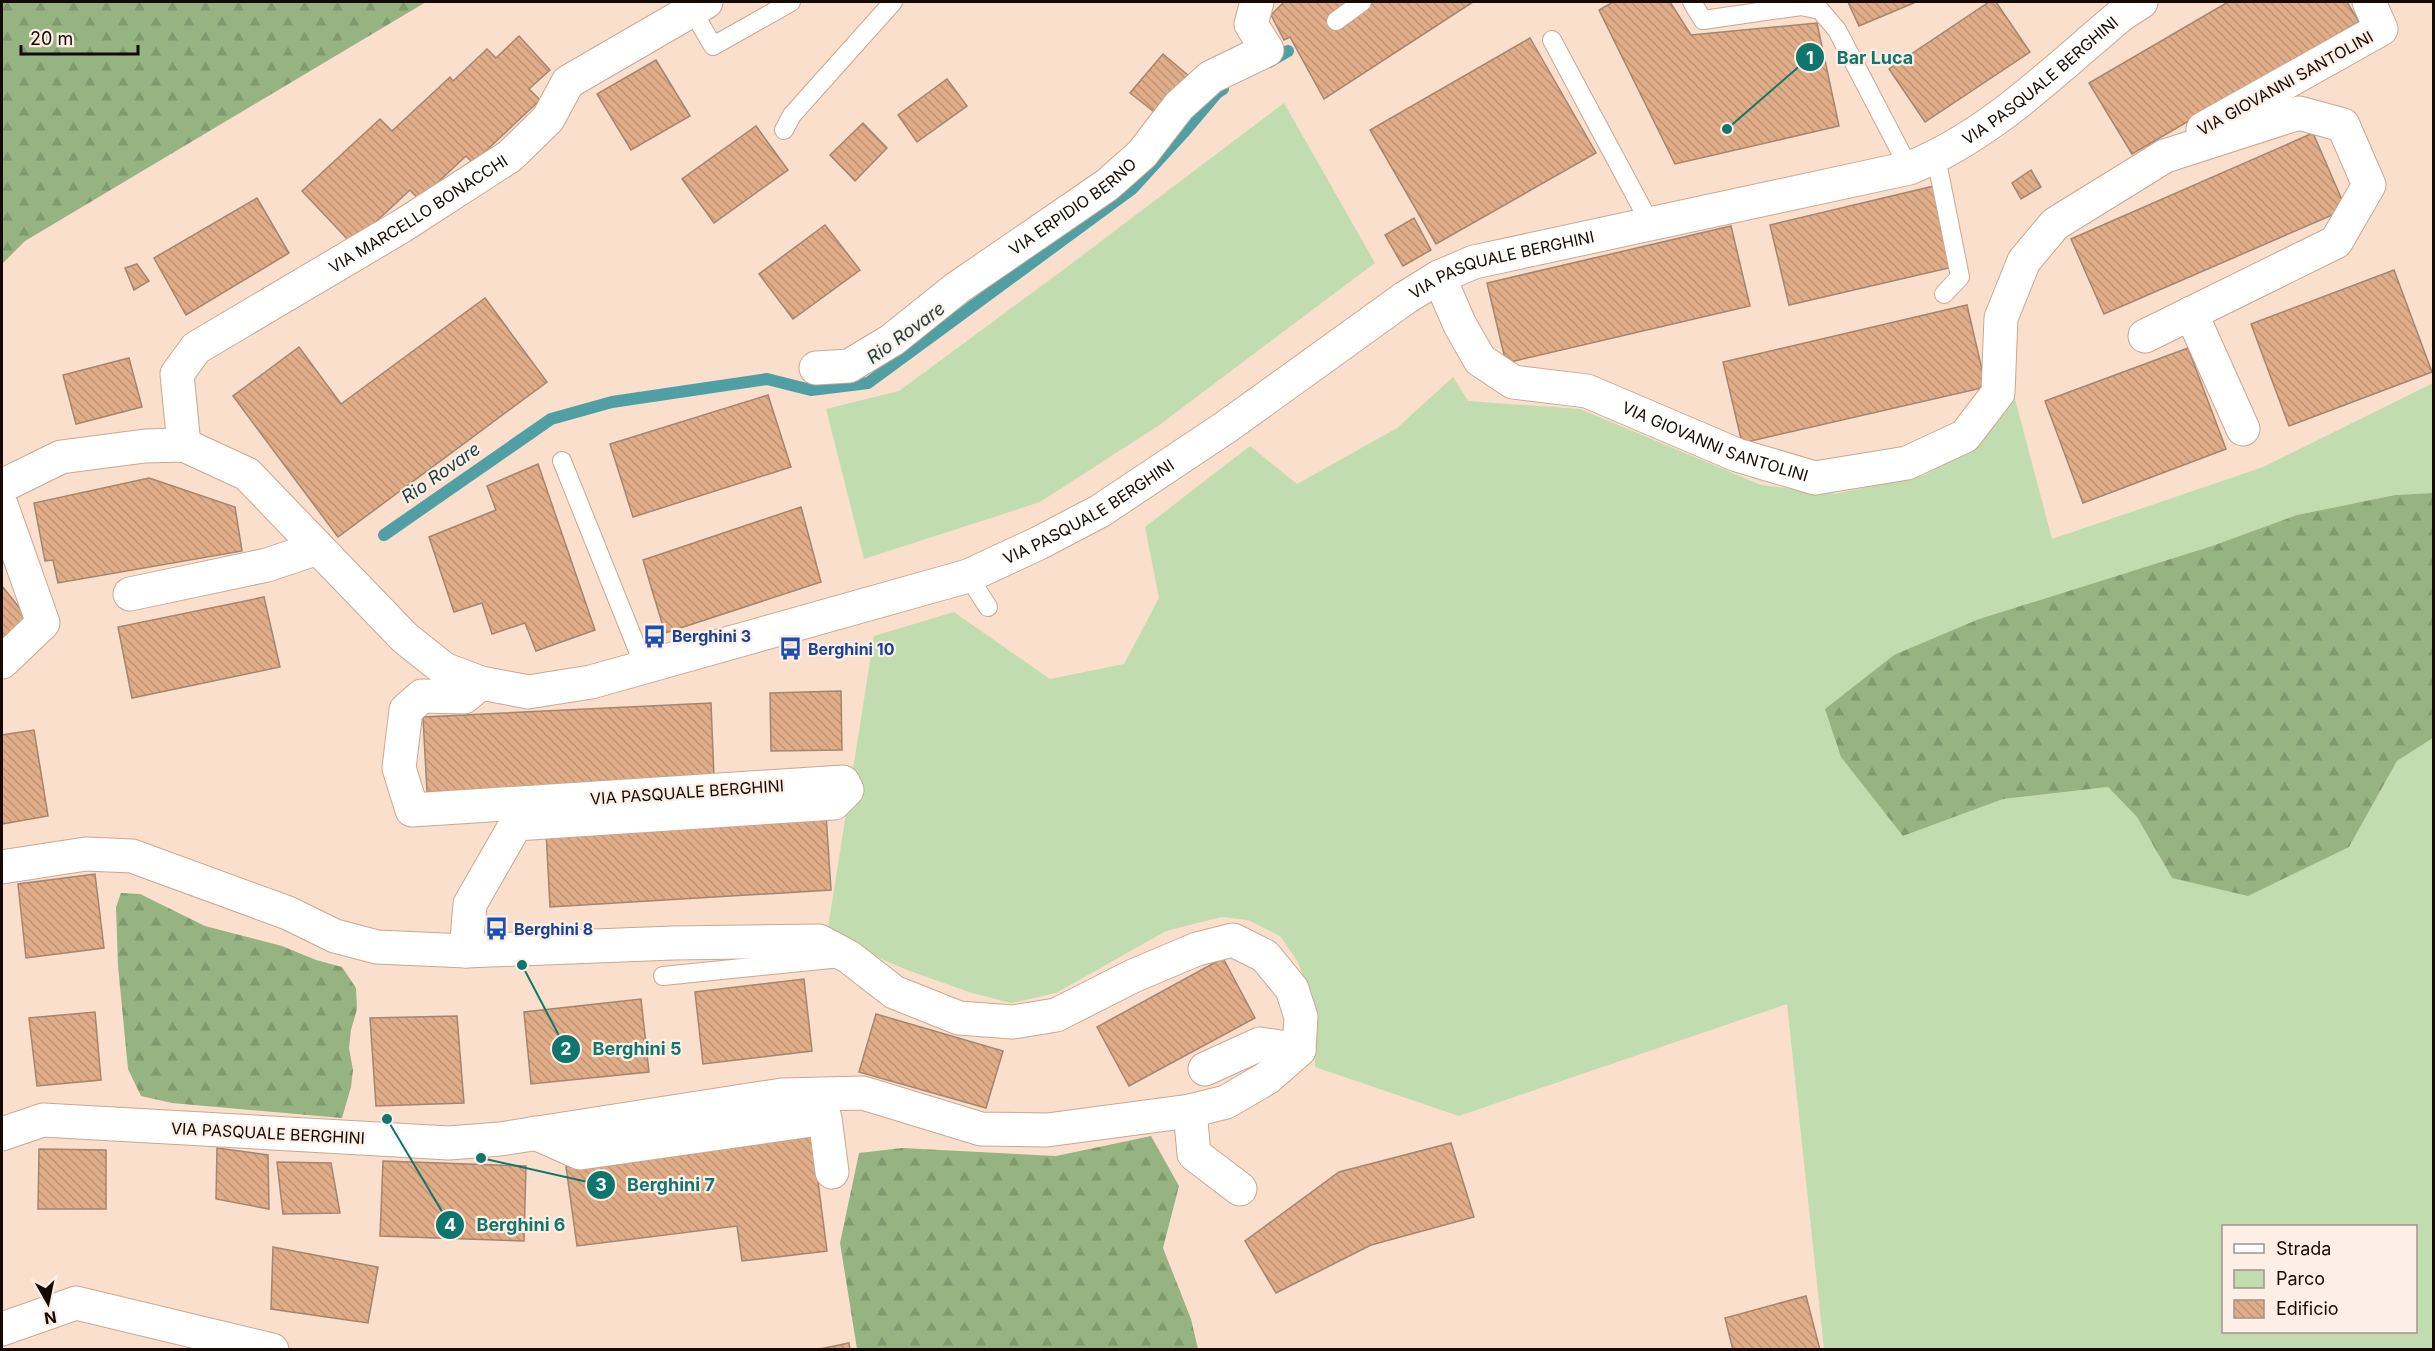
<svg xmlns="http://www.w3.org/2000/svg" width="2435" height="1351" viewBox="0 0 2435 1351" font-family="Inter,sans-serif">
  <defs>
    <pattern id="forest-firs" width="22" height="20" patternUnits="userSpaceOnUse" patternTransform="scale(1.5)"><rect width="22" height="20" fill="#95b481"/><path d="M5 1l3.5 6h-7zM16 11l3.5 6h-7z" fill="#80996e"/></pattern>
    <pattern id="building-back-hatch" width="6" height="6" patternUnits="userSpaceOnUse" patternTransform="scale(1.5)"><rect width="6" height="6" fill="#e1ad88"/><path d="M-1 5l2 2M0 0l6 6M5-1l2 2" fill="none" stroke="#c09474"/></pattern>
  </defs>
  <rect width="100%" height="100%" fill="#fadfcc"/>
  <g fill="#c1ddaf" fill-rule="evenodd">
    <polygon points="1284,103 1375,263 1158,426 1040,502 864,559 826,409 899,391 1067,267"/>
    <path d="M1453,377L1468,401L1580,409L1761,485L1835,494L1925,475L1979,441L2014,395L2052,539L2263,467L2433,383V493L2395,495L2297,515L2212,546L1979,619L1903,836L2003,799L2108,787L2137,817L2172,878L2349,847L2397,761L2433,738V1349H1824L1787,1004L1459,1116L1315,1067L1314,1037L1307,988L1298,962L1280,936L1248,920L1221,917L1166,931L1056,993L1011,1003L972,993L907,970L870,954L828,928L874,636L954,612L1050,679L1124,664L1159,598L1145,527L1250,446L1297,484L1397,428ZM2224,1226H2416V1332H2224Z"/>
  </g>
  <g fill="url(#forest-firs)">
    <polygon points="2,2 426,2 25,241 2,264"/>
    <polygon points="2433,493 2433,738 2397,761 2349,847 2248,896 2172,878 2137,817 2108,787 2003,799 1903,836 1841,757 1825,709 1894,655 1979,619 2212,546 2297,515 2395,495"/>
    <polygon points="121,893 140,894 205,926 282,946 316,960 342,967 356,988 357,1009 351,1030 349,1048 353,1070 351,1087 342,1118 172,1103 141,1096 128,1069 118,966 116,907"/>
    <polygon points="1151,1136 1179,1186 1163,1248 1191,1319 1198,1349 857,1349 840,1243 859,1153 902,1148 1056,1156"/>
  </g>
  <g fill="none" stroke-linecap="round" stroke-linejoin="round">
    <g stroke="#509fa4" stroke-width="12">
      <polyline points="1269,62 1288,51"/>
      <polyline points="384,535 551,419 612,402 767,379 811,390 868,383 1132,189 1185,131 1217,93 1223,89"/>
    </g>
  </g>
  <g fill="url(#building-back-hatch)" stroke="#a4856f" stroke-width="1.5">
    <polygon points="1284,2 1473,2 1324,99 1290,37 1284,40 1271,15"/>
    <polygon points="1613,2 1670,2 1691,35 1817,23 1839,126 1675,164 1599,10"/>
    <polygon points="1848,2 1916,2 1859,26"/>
    <polygon points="1989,2 1996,2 2030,52 1925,122 1889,69"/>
    <polygon points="2228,2 2347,2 2359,22 2132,154 2089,83"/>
    <polygon points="519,36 550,70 529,89 540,100 473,163 466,156 419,200 410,190 352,244 302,191 380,119 392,131 450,77 453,81 487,49 496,58"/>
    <polygon points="1530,38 1596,153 1436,244 1370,130"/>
    <polygon points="1163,54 1189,76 1157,114 1130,93"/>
    <polygon points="656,60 690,116 631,150 597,94"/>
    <polygon points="947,79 967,106 917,142 898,115"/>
    <polygon points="863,123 887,148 855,181 830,155"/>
    <polygon points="756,126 788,170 714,223 682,179"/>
    <polygon points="2313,133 2346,209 2104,314 2071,239"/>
    <polygon points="2031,170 2041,187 2021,199 2012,183"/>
    <polygon points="1934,186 1953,267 1789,305 1770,225"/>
    <polygon points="257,198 289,253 186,315 154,258"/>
    <polygon points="1414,218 1431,250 1403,266 1385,235"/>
    <polygon points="825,225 860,270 793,319 759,274"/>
    <polygon points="1731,226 1750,306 1506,363 1487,283"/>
    <polygon points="137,264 149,281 134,290 125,268"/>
    <polygon points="2394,270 2432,372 2289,426 2251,324"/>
    <polygon points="485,298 547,382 338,537 233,396 299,347 341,404"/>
    <polygon points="1967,305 1986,387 1742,443 1723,362"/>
    <polygon points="2188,348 2226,449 2083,503 2045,401"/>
    <polygon points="129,358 142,407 76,424 63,375"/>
    <polygon points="768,395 791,467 633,517 610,444"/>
    <polygon points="538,464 595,630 536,651 525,623 492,634 482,603 454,612 429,537 496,510 487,486"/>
    <polygon points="149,478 235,507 242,551 58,583 53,560 45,561 34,503"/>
    <polygon points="801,507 821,582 665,633 643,560"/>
    <polygon points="2,586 30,621 2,647"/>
    <polygon points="264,597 280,667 132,698 118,627"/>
    <polygon points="841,691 842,750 771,751 770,693"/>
    <polygon points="711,703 714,778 427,792 423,717"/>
    <polygon points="34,730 48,816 2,824 2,735"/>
    <polygon points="826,814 831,890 550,907 546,831"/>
    <polygon points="95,874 104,948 26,958 18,884"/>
    <polygon points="1223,958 1255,1018 1129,1086 1097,1027"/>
    <polygon points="804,979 812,1051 703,1064 695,992"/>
    <polygon points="641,999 649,1072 531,1084 524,1012"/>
    <polygon points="95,1012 101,1080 37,1086 29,1018"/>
    <polygon points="876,1014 1003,1051 986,1108 859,1072"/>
    <polygon points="457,1016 464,1103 376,1106 370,1018"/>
    <polygon points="812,1135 827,1251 742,1261 737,1226 577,1246 566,1167"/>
    <polygon points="1451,1143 1474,1217 1371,1245 1276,1293 1245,1241 1339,1172"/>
    <polygon points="217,1148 268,1155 269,1209 216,1199"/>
    <polygon points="39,1149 106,1150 106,1209 38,1209"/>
    <polygon points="383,1161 526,1166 524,1241 380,1236"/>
    <polygon points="277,1162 331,1163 340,1213 283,1214"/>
    <polygon points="273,1247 378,1267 368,1323 271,1309"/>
    <polygon points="1806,1296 1820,1350 1733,1350 1725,1318"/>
    <polygon points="849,1343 850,1350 815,1350"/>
  </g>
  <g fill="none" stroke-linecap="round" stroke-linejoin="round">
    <defs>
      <g id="lane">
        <polyline points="1692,2 1703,20 1801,6 1820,10 1837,30 1909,168"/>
        <polyline points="692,10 713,46 791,2"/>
        <polyline points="1336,21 1362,2"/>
        <polyline points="1552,40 1650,223"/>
        <polyline points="784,130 792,115 893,2"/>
        <polyline points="1936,157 1960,277 1944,294"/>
        <polyline points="562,461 645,668"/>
        <polyline points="968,576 988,607"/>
        <polyline points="663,976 841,958"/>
      </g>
      <g id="street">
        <polyline points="2203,129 2381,29 2369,2"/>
        <path id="s1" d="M1439,277L1460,325L1480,360L1513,382L1587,391L1737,455L1815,478L1907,463L1965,436L1998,393L2001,318L2024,261L2055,224L2165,156L2299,113L2343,125L2369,185L2336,242L2145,336"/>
        <polyline points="2191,313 2243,429"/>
        <path id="s2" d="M816,368L849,366L892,340L957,288L1107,185L1142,154L1179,106L1211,77L1267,50L1251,24L1257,2"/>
        <path id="s3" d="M184,445L177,374L196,348L402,226L510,156L548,119L568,82L706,2"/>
        <polyline points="2,507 43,623 2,662"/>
        <polyline points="130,594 267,565 318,548"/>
        <polyline points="466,951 470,904 516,824 834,803 847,790 843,782 412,810 399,768 406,710 422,696 464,697 481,683"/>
        <polyline points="1205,1069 1260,1044 1299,1050"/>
        <polyline points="1190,1111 1194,1154 1240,1189"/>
        <polyline points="535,1133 580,1153 825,1118 832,1172"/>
        <polyline points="2,1329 76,1303 272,1350"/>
      </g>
      <g id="secondary">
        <path id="s4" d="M2,486L61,457L145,446L184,445L247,474L405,638L444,669L481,683L528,692L591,682L968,576L1039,543L1100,511L1226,427L1405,298L1439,277L1474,262L1909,168C1989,137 2056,69 2121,15L2141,2"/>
        <polyline points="2,867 86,854 132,856 288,913 335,936 377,947 466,951 673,943 819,941 849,957 894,992 959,1018 1013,1022 1056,1015 1133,976 1197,949 1233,940 1265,956 1292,989 1301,1017 1299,1050 1267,1078 1226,1102 1190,1111 1047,1130 981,1129 863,1093 782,1095 500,1139 449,1143 43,1120 2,1134"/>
      </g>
    </defs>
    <use href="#lane" stroke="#c8a891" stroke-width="20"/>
    <use href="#street" stroke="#c8a891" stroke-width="35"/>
    <use href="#secondary" stroke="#c8a891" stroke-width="35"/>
    <use href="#lane" stroke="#fff" stroke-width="18"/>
    <use href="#street" stroke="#fff" stroke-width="33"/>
    <use href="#secondary" stroke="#fff" stroke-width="33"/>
  </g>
  <defs>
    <symbol id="bus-bare" viewBox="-9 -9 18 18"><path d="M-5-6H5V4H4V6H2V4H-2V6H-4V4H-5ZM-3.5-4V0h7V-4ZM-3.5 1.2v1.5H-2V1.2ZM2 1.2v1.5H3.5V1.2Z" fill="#1a4fb4" stroke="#fdefe5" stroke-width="2.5" paint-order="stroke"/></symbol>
  </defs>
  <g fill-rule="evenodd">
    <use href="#bus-bare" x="638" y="620" width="33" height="33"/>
    <use href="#bus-bare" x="774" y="632" width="33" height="33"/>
    <use href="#bus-bare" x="480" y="912" width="33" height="33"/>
  </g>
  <g text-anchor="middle" stroke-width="4.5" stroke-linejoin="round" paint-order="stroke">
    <g font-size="16" fill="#160b04" stroke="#fdefe5">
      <text dy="6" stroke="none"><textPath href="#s4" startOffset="2280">VIA PASQUALE BERGHINI</textPath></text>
      <text transform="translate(2285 83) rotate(-29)" y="6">VIA GIOVANNI SANTOLINI</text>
      <text dy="6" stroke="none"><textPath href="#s2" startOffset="308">VIA ERPIDIO BERNO</textPath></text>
      <text dy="6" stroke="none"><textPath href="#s3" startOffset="363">VIA MARCELLO BONACCHI</textPath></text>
      <text dy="6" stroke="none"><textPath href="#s4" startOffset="1702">VIA PASQUALE BERGHINI</textPath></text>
      <text dy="6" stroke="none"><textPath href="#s1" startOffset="345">VIA GIOVANNI SANTOLINI</textPath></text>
      <text dy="6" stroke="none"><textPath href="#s4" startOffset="1216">VIA PASQUALE BERGHINI</textPath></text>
      <text transform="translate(687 792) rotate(-4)" y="6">VIA PASQUALE BERGHINI</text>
      <text transform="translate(268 1133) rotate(3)" y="6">VIA PASQUALE BERGHINI</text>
    </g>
    <g font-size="16" font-weight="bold" fill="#164399" stroke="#fdefe5" text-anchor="start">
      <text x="672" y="642">Berghini 3</text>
      <text x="808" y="655">Berghini 10</text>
      <text x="514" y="935">Berghini 8</text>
    </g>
    <g font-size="18" font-style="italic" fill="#1d4345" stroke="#fdefe5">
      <text transform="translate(906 333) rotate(-36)" y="6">Rio Rovare</text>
      <text transform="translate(441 473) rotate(-35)" y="6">Rio Rovare</text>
    </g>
  </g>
  <path fill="none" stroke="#0f766e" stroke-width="2" d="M1727 129L1810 57M522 965L566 1049M481 1158L601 1185M387 1119L450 1225"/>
  <g fill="#0f766e" stroke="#fdefe5" stroke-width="2">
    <circle cx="1727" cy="129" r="6"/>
    <circle cx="522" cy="965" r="6"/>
    <circle cx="481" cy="1158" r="6"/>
    <circle cx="387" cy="1119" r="6"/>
    <circle cx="1810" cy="57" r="15"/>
    <circle cx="566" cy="1049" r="15"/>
    <circle cx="601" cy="1185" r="15"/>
    <circle cx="450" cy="1225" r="15"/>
  </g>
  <g font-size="18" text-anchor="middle" font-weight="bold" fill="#fff">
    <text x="1810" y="64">1</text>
    <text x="566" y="1055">2</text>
    <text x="601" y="1191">3</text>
    <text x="450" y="1231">4</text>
  </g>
  <g font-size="18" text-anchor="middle" font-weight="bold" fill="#0f766e" stroke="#fdefe5" stroke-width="4.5" stroke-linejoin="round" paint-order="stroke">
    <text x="1875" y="64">Bar Luca</text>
    <text x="637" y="1055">Berghini 5</text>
    <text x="671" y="1191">Berghini 7</text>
    <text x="521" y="1231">Berghini 6</text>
  </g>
  <rect width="2435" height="1351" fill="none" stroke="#160b04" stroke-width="6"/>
  <rect x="2222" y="1225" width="195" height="108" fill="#fdefe5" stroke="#a1948b" stroke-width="1.5"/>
  <rect x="2234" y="1244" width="30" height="9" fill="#ffffff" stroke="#a1948b" stroke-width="1.5"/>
  <text x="2276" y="1255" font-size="18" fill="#160b04">Strada</text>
  <rect x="2234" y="1270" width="30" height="18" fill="#c1ddaf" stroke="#a1948b" stroke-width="1.5"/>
  <text x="2276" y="1285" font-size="18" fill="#160b04">Parco</text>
  <rect x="2234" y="1300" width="30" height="18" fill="url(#building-back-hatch)" stroke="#a1948b" stroke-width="1.5"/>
  <text x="2276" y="1315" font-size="18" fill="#160b04">Edificio</text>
  <g transform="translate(48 1303) rotate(171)" stroke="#fdefe5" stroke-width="4.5" paint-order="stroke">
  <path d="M0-4.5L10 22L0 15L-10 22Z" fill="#160b04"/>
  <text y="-9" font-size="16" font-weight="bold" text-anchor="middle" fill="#160b04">N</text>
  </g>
  <path d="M21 45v9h117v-9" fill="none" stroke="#160b04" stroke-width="3"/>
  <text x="30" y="45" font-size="18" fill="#160b04" stroke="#fdefe5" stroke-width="4.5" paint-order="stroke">20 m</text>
</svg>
